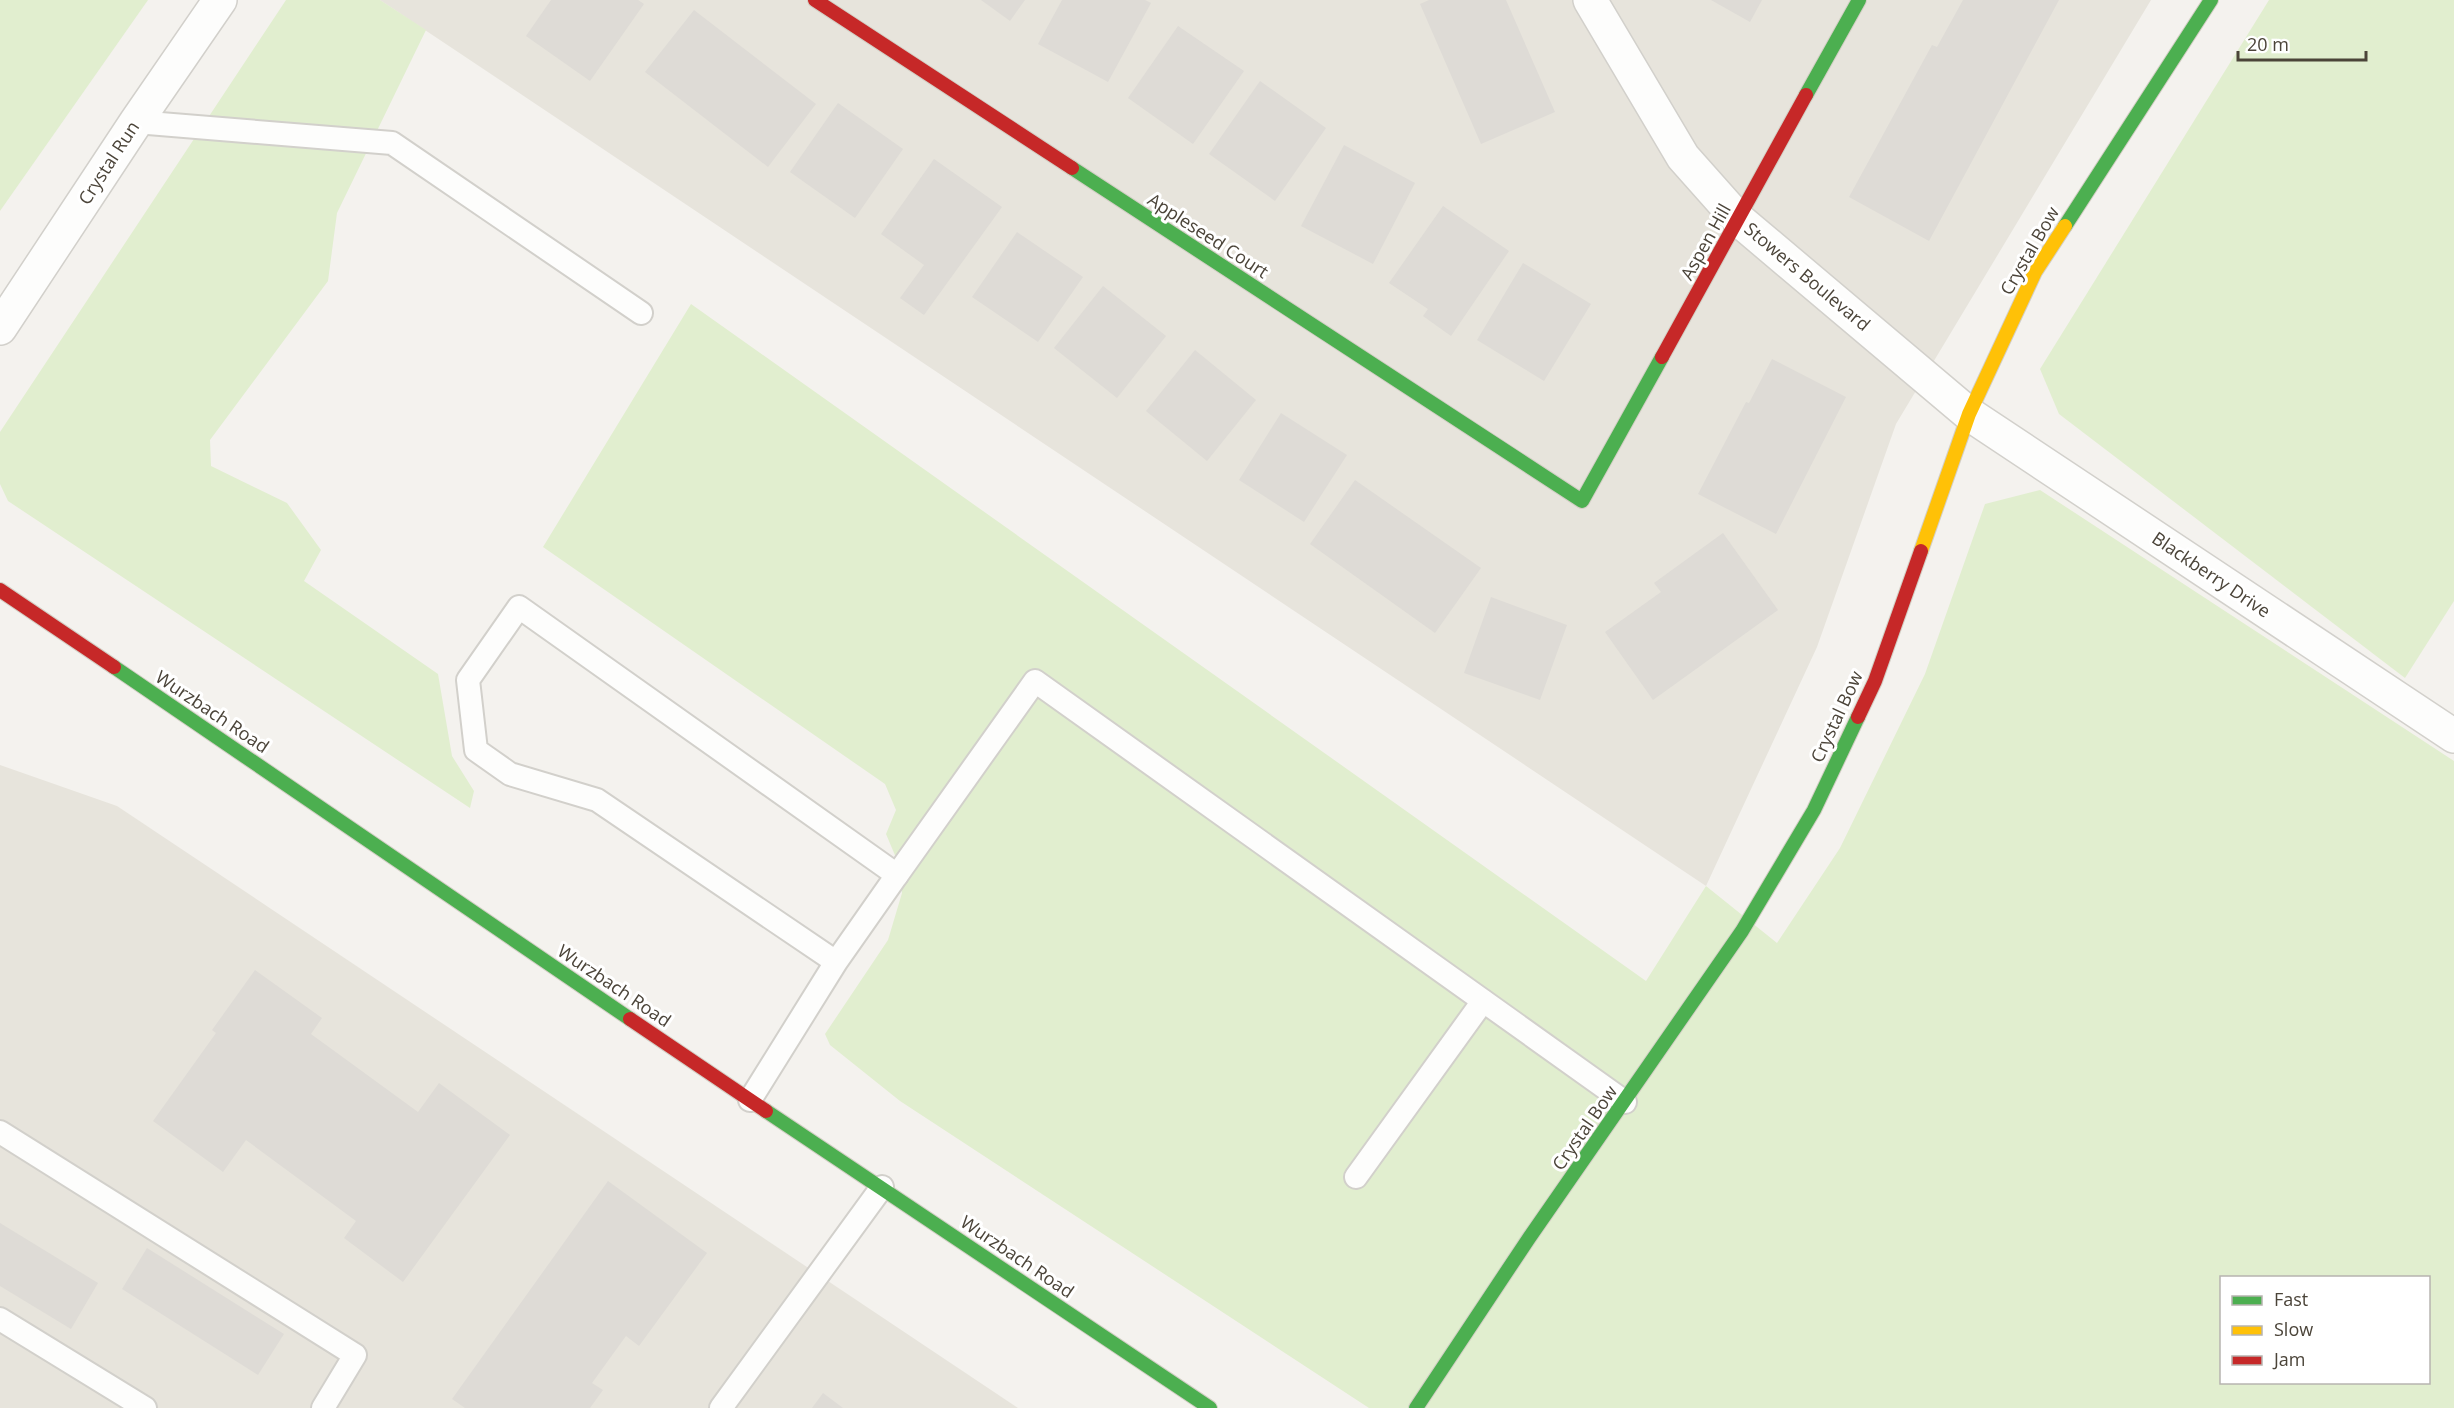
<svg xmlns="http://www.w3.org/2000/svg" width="2454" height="1408" viewBox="0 0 2454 1408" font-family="'Open Sans',sans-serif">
  <rect width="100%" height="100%" fill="#f4f2ee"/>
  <g fill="#e7e4dc">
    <polygon points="380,0 2151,0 1896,424 1817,647 1706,886"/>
    <polygon points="0,765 117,806 1018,1408 0,1408"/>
  </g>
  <g fill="#e1eecf" fill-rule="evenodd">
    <polygon points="0,0 148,0 0,211"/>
    <polygon points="286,0 380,0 426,30 337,213 328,281 210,440 211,466 287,503 321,550 304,581 438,674 452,756 474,791 470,808 8,501 0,484 0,432"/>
    <polygon points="2269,0 2454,0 2454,601 2405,678 2059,414 2040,369"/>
    <path d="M691,304L1646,981L1706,886L1777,943L1840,848L1925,674L1985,504L2040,490L2454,761V1408H1369L900,1101L830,1045L825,1034L888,940L902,893L897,860L886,834L896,810L885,784L543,547ZM2222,1278H2428V1382H2222Z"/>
  </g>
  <g fill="#dedbd6">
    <polygon points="551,0 638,0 644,4 590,81 526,36"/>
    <polygon points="981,0 1025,0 1010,21"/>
    <polygon points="1062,0 1145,0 1151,3 1108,82 1038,44"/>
    <polygon points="1429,0 1506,0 1555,112 1481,144 1420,4"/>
    <polygon points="1711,0 1762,0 1750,22"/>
    <polygon points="1963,0 2059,0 1929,241 1849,197 1932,45 1937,47"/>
    <polygon points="694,10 816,104 768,167 645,72"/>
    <polygon points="1178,26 1244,71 1193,144 1128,98"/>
    <polygon points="1260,81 1326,128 1275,201 1209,154"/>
    <polygon points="838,103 903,149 855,218 790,172"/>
    <polygon points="1344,145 1415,183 1373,264 1301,226"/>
    <polygon points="934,159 1002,207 924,315 900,298 924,265 881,234"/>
    <polygon points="1443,206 1509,251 1451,336 1423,316 1428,309 1389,283"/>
    <polygon points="1017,232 1083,277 1038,342 972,297"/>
    <polygon points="1523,263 1591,304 1544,381 1477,340"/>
    <polygon points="1103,286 1166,336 1117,398 1054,348"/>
    <polygon points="1195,350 1256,400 1207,461 1146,411"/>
    <polygon points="1772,359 1846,397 1776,534 1698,494 1746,402 1749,403"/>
    <polygon points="1281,413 1347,455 1304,522 1239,480"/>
    <polygon points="1355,480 1481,568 1435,633 1310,544"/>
    <polygon points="1723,533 1778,610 1653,700 1605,632 1661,592 1654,583"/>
    <polygon points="1491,597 1567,625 1540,700 1464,673"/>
    <polygon points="255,970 322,1018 311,1034 418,1112 439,1083 510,1135 403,1282 344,1238 356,1221 246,1140 223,1172 153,1121 216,1033 212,1030"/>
    <polygon points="608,1181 707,1253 639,1346 626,1336 592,1383 603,1390 590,1408 465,1408 452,1399"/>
    <polygon points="0,1223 98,1283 71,1329 0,1286"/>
    <polygon points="147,1248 284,1334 258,1375 122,1289"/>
    <polygon points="823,1393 843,1408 812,1408"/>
  </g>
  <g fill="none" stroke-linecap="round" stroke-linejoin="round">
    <defs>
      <g id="lane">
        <polyline points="136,122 392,143 641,313"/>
        <polyline points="897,875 1035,681 1625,1102"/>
        <polyline points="750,1100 836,962 897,875 519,607 468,680 476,750 510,774 597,800 836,962"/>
        <polyline points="0,1132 355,1355 323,1408"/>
        <polyline points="1356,1177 1483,1001"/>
        <polyline points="0,1319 145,1408"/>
        <polyline points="721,1408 882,1187"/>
      </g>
      <g id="street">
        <polyline points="1590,0 1683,157 1739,220 1969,414 2454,736"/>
        <polyline points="0,328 136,122 220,0"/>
      </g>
      <g id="fast">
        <polyline points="1806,95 1859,0"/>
        <polyline points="1072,168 1582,501 1662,357"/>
        <polyline points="2065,226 2211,0"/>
        <polyline points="114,667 630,1019"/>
        <polyline points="766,1111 1210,1408"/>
        <polyline points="1416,1408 1529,1238 1742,931 1814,810 1858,717"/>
      </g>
      <polyline id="slow" points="1921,551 1969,414 2035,272 2065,226"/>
      <g id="jam">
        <polyline points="815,0 1072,168"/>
        <polyline points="1662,357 1806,95"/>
        <polyline points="0,590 114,667"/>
        <polyline points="1858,717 1875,681 1921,551"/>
        <polyline points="630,1019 766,1111"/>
      </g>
    </defs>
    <use href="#lane" stroke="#d2d0cb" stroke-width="26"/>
    <use href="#street" stroke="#d2d0cb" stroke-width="36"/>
    <use href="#fast" stroke="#d3cfc5" stroke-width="16"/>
    <use href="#slow" stroke="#d3cfc5" stroke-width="16"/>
    <use href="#jam" stroke="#d3cfc5" stroke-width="16"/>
    <use href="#lane" stroke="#fdfdfc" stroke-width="22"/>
    <use href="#street" stroke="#fdfdfc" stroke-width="33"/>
    <use href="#fast" stroke="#4caf50" stroke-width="14"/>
    <use href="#slow" stroke="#ffc107" stroke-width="14"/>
    <use href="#jam" stroke="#c62828" stroke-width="14"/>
  </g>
  <g text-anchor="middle" stroke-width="6" stroke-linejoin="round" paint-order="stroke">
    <g font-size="18" fill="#4b4439" stroke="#fff">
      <text transform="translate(109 163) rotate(-57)" y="6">Crystal Run</text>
      <text transform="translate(1208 236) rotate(33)" y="6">Appleseed Court</text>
      <text transform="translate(1706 242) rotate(-61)" y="6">Aspen Hill</text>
      <text transform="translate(2030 251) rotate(-60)" y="6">Crystal Bow</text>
      <text transform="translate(1807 277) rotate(40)" y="6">Stowers Boulevard</text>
      <text transform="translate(2211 575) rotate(34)" y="6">Blackberry Drive</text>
      <text transform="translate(212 712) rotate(34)" y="6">Wurzbach Road</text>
      <text transform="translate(1837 717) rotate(-65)" y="6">Crystal Bow</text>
      <text transform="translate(614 986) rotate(34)" y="6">Wurzbach Road</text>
      <text transform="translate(1585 1128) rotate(-55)" y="6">Crystal Bow</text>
      <text transform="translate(1017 1257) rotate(34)" y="6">Wurzbach Road</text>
    </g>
  </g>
  <rect x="2220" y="1276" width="210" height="108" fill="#ffffff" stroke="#b7b4b0" stroke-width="1.5"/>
  <rect x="2232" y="1296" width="30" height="9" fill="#4caf50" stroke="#b7b4b0" stroke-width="1.5"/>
  <text x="2274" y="1306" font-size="18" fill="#4b4439">Fast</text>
  <rect x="2232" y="1326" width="30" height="9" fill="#ffc107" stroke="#b7b4b0" stroke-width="1.5"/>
  <text x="2274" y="1336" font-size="18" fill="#4b4439">Slow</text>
  <rect x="2232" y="1356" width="30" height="9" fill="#c62828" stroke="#b7b4b0" stroke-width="1.5"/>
  <text x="2274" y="1366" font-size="18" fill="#4b4439">Jam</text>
  <path d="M2238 51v9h128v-9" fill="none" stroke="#4b4439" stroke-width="3"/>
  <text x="2247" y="51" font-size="18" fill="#4b4439" stroke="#ffffff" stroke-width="4.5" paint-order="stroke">20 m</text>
</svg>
